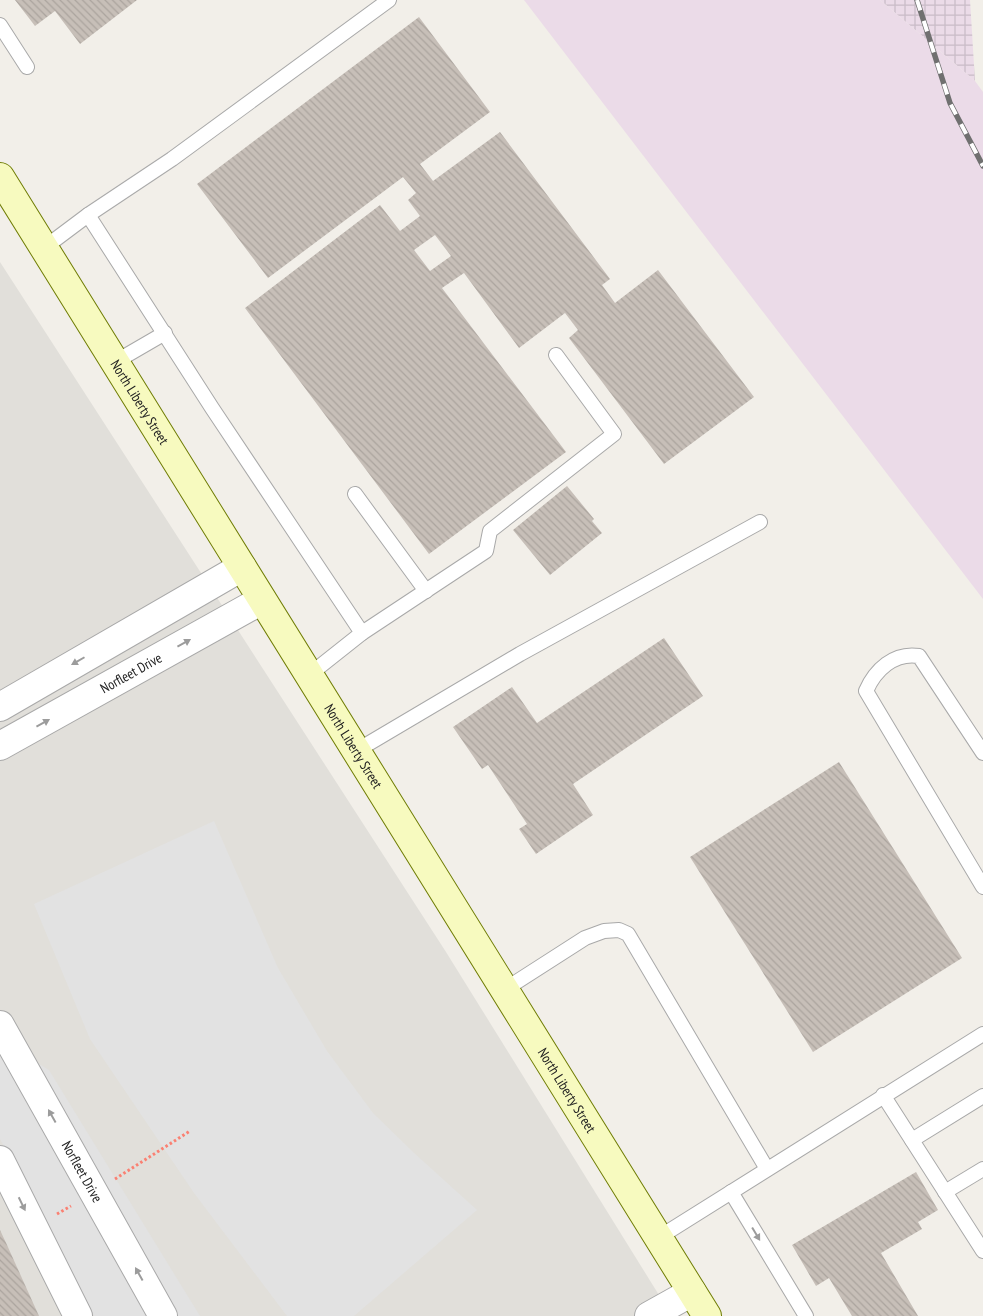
<svg xmlns="http://www.w3.org/2000/svg" width="983" height="1316" viewBox="0 0 983 1316" font-family="'PT Sans Narrow',sans-serif">
  <defs>
    <pattern id="industrial-grid" width="8" height="8" patternUnits="userSpaceOnUse" patternTransform="scale(1.25)"><rect width="8" height="8" fill="#ebdbe8"/><path d="M0 4h8M4 0v8" fill="none" stroke="#c9bcc7"/></pattern>
    <pattern id="building-back-hatch" width="6" height="6" patternUnits="userSpaceOnUse" patternTransform="scale(1.25)"><rect width="6" height="6" fill="#c7bfb8"/><path d="M-1 5l2 2M0 0l6 6M5-1l2 2" fill="none" stroke="#aba49e"/></pattern>
  </defs>
  <rect width="100%" height="100%" fill="#f2efe9"/>
  <polygon fill="url(#industrial-grid)" points="880,0 970,0 975,81"/>
  <polygon fill="#e1dfda" points="0,262 446,952 672,1316 0,1316"/>
  <polygon fill="#ebdbe8" points="524,0 880,0 975,81 983,92 983,599"/>
  <g fill="#e2e2e2">
    <polygon points="214,821 278,968 327,1051 373,1113 413,1152 477,1210 354,1316 287,1316 194,1193 90,1039 34,904"/>
    <polygon points="0,1040 49,1070 200,1316 94,1316 0,1139"/>
  </g>
  <g fill="url(#building-back-hatch)" fill-rule="evenodd">
    <polygon points="15,0 137,0 80,44 55,11 35,26"/>
    <path d="M419,17L490,112L420,164L433,181L500,132L610,279L602,285L615,303L658,270L754,397L664,464L569,338L578,330L565,313L519,348L464,273L442,288L566,452L429,554L245,308L380,205L400,231L420,216L408,200L416,193L403,177L268,278L197,184ZM435,235L451,256L430,271L414,250Z"/>
    <polygon points="567,486 594,519 592,521 602,533 550,575 513,530"/>
    <polygon points="664,638 703,696 573,784 593,815 536,854 519,829 527,824 488,765 482,769 453,727 512,687 537,723"/>
    <polygon points="839,762 962,958 813,1052 690,857"/>
    <polygon points="916,1172 938,1210 918,1222 922,1229 881,1253 918,1316 852,1316 829,1278 816,1286 792,1245"/>
    <polygon points="0,1230 7,1245 39,1316 0,1316"/>
  </g>
  <g fill="none" stroke-linecap="round" stroke-linejoin="round">
    <defs>
      <g id="lane">
        <polyline points="0,25 27,67"/>
        <polyline points="88,215 172,159 389,0"/>
        <polyline points="44,248 88,215 212,408 362,633 309,675"/>
        <polyline points="115,362 165,333"/>
        <polyline points="355,494 426,591"/>
        <polyline points="362,633 486,551 490,531 614,434 556,355"/>
        <polyline points="356,751 520,654 760,522"/>
        <path d="M983,753L919,656C894,652 875,670 866,691L983,887"/>
        <polyline points="504,990 585,938 604,931 619,930 628,934 767,1169"/>
        <polyline points="883,1095 983,1251"/>
        <polyline points="912,1140 983,1096"/>
        <polyline points="731,1192 806,1316"/>
        <polyline points="945,1192 983,1169"/>
        <polyline points="658,1238 983,1034"/>
      </g>
      <g id="street">
        <polyline points="0,707 242,567"/>
        <path id="s1" d="M0,746L262,600"/>
        <path id="s2" d="M0,1025L163,1316"/>
        <polyline points="0,1160 78,1316"/>
        <polyline points="649,1316 692,1292"/>
      </g>
      <g id="secondary">
        <path id="s3" d="M0,177L707,1316"/>
      </g>
    </defs>
    <use href="#lane" stroke="#a9a9a9" stroke-width="16"/>
    <use href="#street" stroke="#a9a9a9" stroke-width="30"/>
    <use href="#secondary" stroke="#707d05" stroke-width="30"/>
    <g stroke="#fa8072" stroke-width="3" stroke-dasharray="2.5 2.5" stroke-linecap="butt">
      <polyline points="115,1179 190,1131"/>
      <polyline points="57,1214 71,1206"/>
    </g>
    <use href="#lane" stroke="#fff" stroke-width="14"/>
    <use href="#street" stroke="#fff" stroke-width="28"/>
    <use href="#secondary" stroke="#f7fabf" stroke-width="28"/>
    <defs>
      <polyline id="rail" points="917,0 950,103 983,166"/>
    </defs>
    <use href="#rail" stroke="#707070" stroke-width="5.5"/>
    <use href="#rail" stroke="#fff" stroke-width="4" stroke-dasharray="11" stroke-linecap="butt"/>
  </g>
  <defs><path id="oneway-solid" d="M-6-.8H1V-3.2L6.5 0L1 3.2V.8H-6Z" transform="scale(1.25)"/></defs>
  <g fill="#9c9c9c">
    <use href="#oneway-solid" transform="translate(184 643) rotate(-29)"/>
    <use href="#oneway-solid" transform="translate(78 661) rotate(150)"/>
    <use href="#oneway-solid" transform="translate(43 723) rotate(-29)"/>
    <use href="#oneway-solid" transform="translate(52 1116) rotate(-119)"/>
    <use href="#oneway-solid" transform="translate(22 1204) rotate(64)"/>
    <use href="#oneway-solid" transform="translate(756 1234) rotate(59)"/>
    <use href="#oneway-solid" transform="translate(139 1274) rotate(-119)"/>
  </g>
  <g text-anchor="middle" stroke-width="4" stroke-linejoin="round" paint-order="stroke">
    <g font-size="14" fill="#222" stroke="#fff">
      <text dy="5" stroke="none"><textPath href="#s3" startOffset="265">North Liberty Street</textPath></text>
      <text dy="5" stroke="none"><textPath href="#s1" startOffset="150">Norfleet Drive</textPath></text>
      <text dy="5" stroke="none"><textPath href="#s3" startOffset="670">North Liberty Street</textPath></text>
      <text dy="5" stroke="none"><textPath href="#s3" startOffset="1075">North Liberty Street</textPath></text>
      <text dy="5" stroke="none"><textPath href="#s2" startOffset="168">Norfleet Drive</textPath></text>
    </g>
  </g>
</svg>
